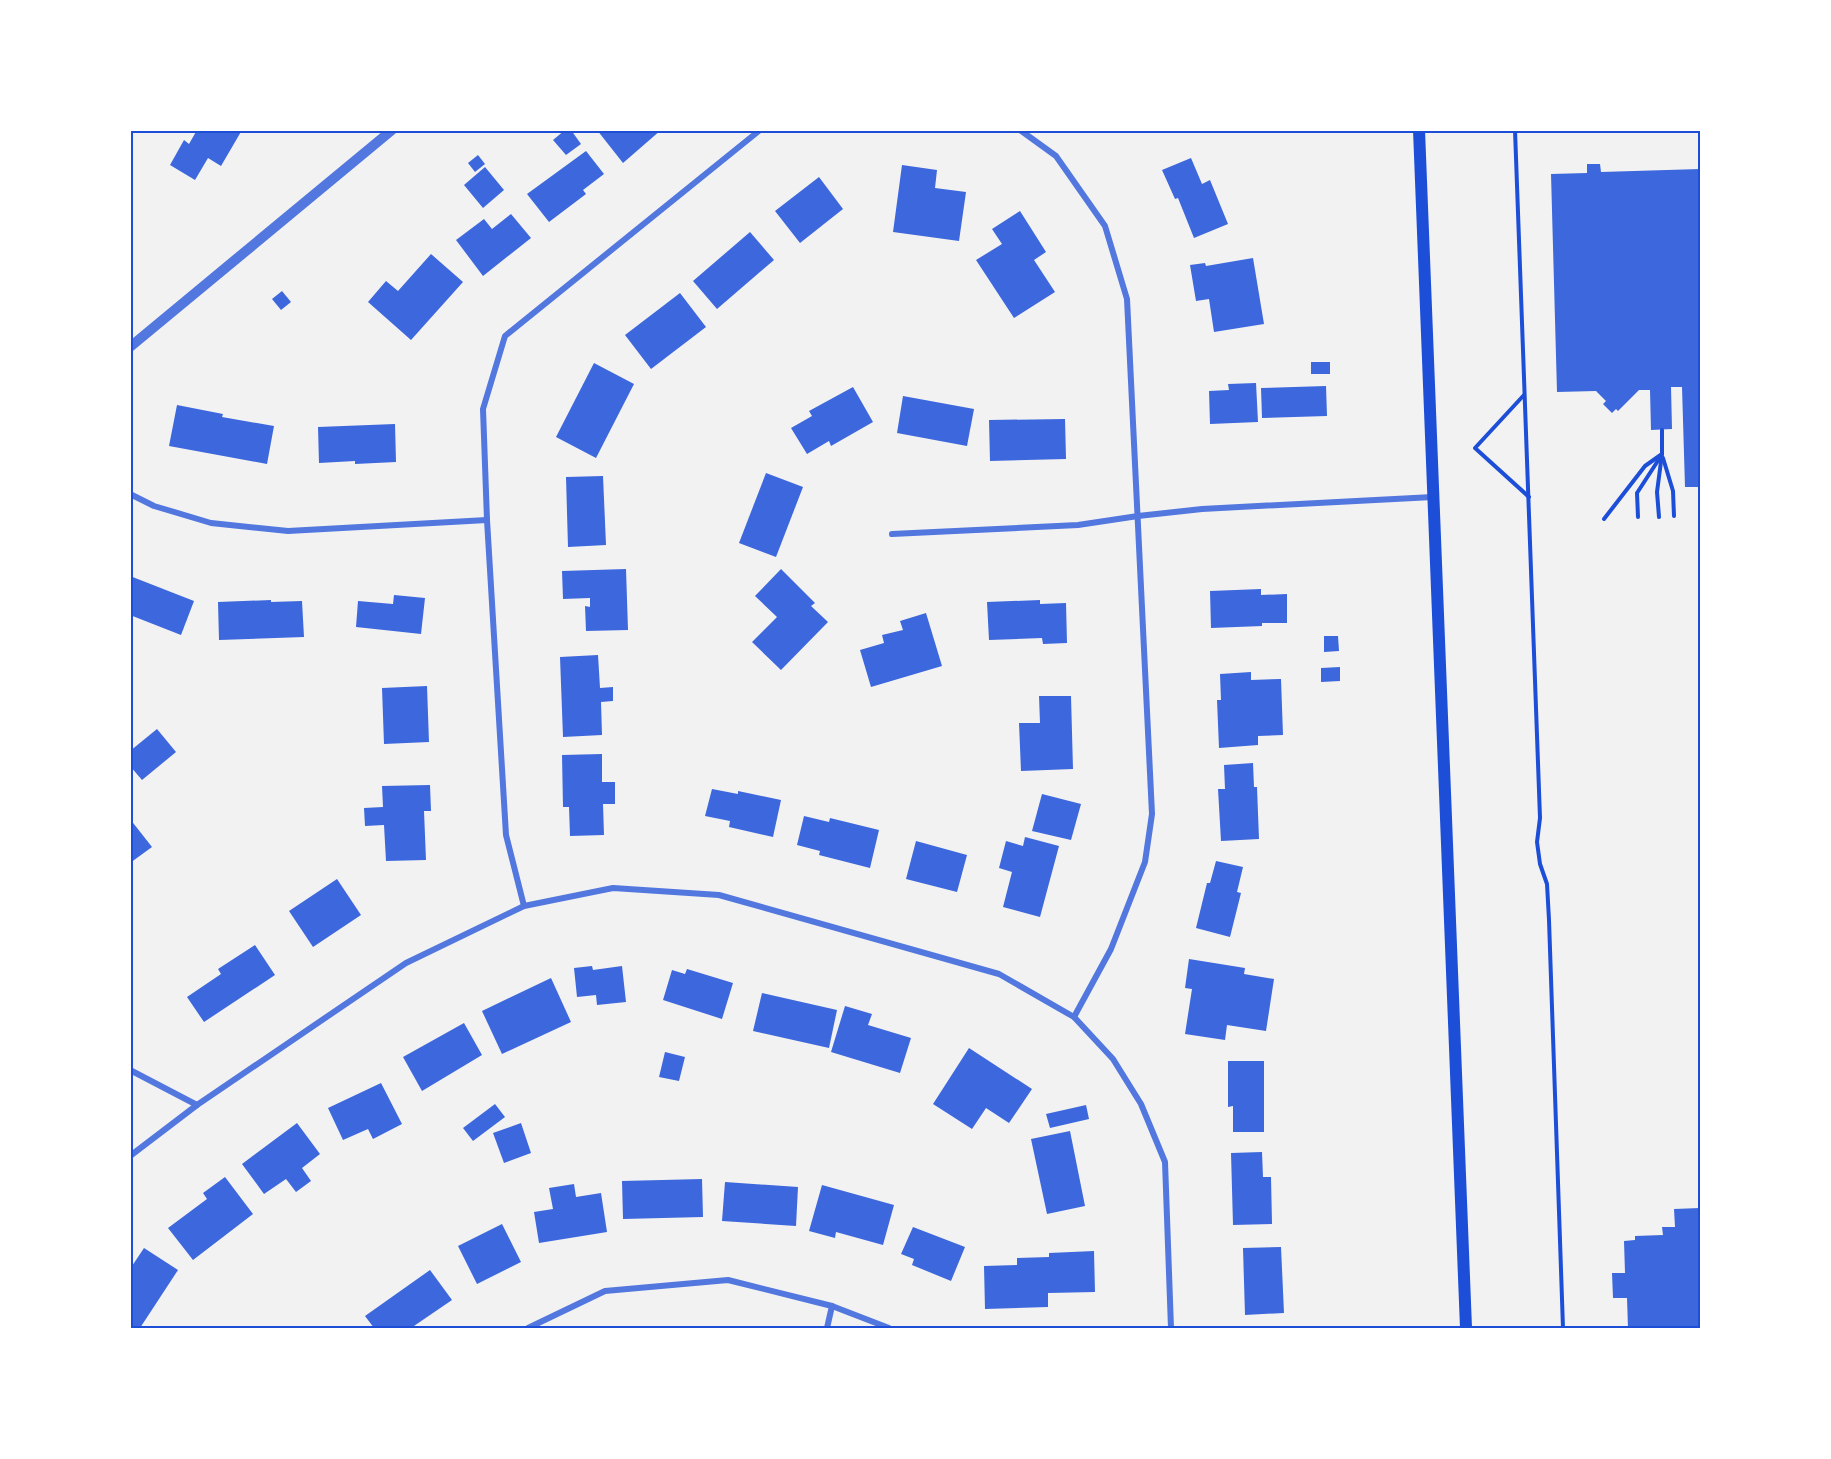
<svg xmlns="http://www.w3.org/2000/svg" width="1831" height="1459" viewBox="0 0 1831 1459" font-family="'Titillium Web',sans-serif">
  <rect width="100%" height="100%" fill="#f2f2f2"/>
  <g fill="#3d67dc">
    <polygon points="197,130 242,130 221,166 208,158 195,180 170,165 184,140 189,144"/>
    <polygon points="565,130 571,130 581,144 566,155 553,140"/>
    <polygon points="597,130 661,130 623,163"/>
    <polygon points="586,151 604,174 583,190 586,194 549,222 527,194"/>
    <polygon points="478,155 485,164 475,172 468,163"/>
    <polygon points="1191,158 1202,184 1210,180 1228,224 1194,238 1178,198 1175,199 1162,170"/>
    <polygon points="1587,164 1600,164 1601,172 1700,169 1700,487 1685,487 1682,387 1671,387 1672,429 1651,430 1650,390 1639,390 1618,411 1616,409 1612,413 1603,404 1606,401 1596,391 1557,392 1551,174 1587,173"/>
    <polygon points="902,165 937,170 935,188 966,192 959,241 893,232"/>
    <polygon points="485,167 504,190 483,208 464,185"/>
    <polygon points="819,177 843,209 800,243 775,211"/>
    <polygon points="1020,211 1046,252 1034,260 1055,292 1014,318 976,260 1002,244 992,229"/>
    <polygon points="511,214 531,238 483,276 456,240 484,219 492,229"/>
    <polygon points="750,232 774,260 717,309 693,281"/>
    <polygon points="431,254 463,282 411,340 368,302 386,281 398,291"/>
    <polygon points="1253,258 1264,324 1214,332 1209,299 1196,301 1190,265 1205,263 1206,266"/>
    <polygon points="282,291 291,302 281,310 272,299"/>
    <polygon points="680,293 706,327 651,369 625,335"/>
    <rect x="1311" y="362" width="19" height="12"/>
    <polygon points="594,363 634,384 596,458 556,437"/>
    <polygon points="1256,383 1258,422 1210,424 1209,391 1229,390 1228,384"/>
    <polygon points="1326,386 1327,416 1262,418 1261,388"/>
    <polygon points="853,387 873,422 831,446 829,441 807,454 791,428 812,416 809,411"/>
    <polygon points="903,396 974,409 967,446 897,433"/>
    <polygon points="177,405 223,414 222,417 274,426 267,464 169,446"/>
    <polygon points="1065,419 1066,459 990,461 989,420"/>
    <polygon points="395,424 396,462 355,464 355,461 319,463 318,427"/>
    <polygon points="766,473 803,487 776,557 739,543"/>
    <polygon points="603,476 606,545 568,547 566,477"/>
    <polygon points="626,569 628,630 586,631 585,606 590,607 590,598 563,599 562,571"/>
    <polygon points="781,569 815,603 811,606 828,622 781,670 752,642 777,617 755,596"/>
    <polygon points="130,576 194,601 181,635 130,615"/>
    <polygon points="1261,589 1261,595 1287,594 1287,623 1262,623 1262,626 1211,628 1210,591"/>
    <polygon points="394,595 425,598 421,634 356,627 358,601 393,604"/>
    <polygon points="271,600 271,602 302,601 304,637 219,640 218,602"/>
    <polygon points="1040,600 1040,604 1066,603 1067,643 1043,644 1042,638 989,640 987,602"/>
    <polygon points="926,613 942,666 871,687 860,650 884,643 882,635 903,630 900,621"/>
    <polygon points="1324,636 1338,636 1339,651 1324,652"/>
    <polygon points="598,655 600,688 613,687 613,701 601,702 602,735 563,737 560,657"/>
    <polygon points="1340,667 1340,681 1321,682 1321,668"/>
    <polygon points="1251,672 1251,680 1281,679 1283,735 1258,736 1258,745 1219,748 1217,700 1221,700 1220,674"/>
    <polygon points="427,686 429,742 384,744 382,688"/>
    <polygon points="1039,696 1071,696 1073,769 1021,771 1019,723 1040,723"/>
    <polygon points="157,729 176,752 142,780 130,766 130,751"/>
    <polygon points="602,754 602,782 615,782 615,804 603,804 604,835 570,836 569,807 563,807 562,755"/>
    <polygon points="1253,763 1254,787 1257,787 1259,839 1221,841 1218,789 1225,789 1224,765"/>
    <polygon points="430,785 431,811 424,811 426,860 386,861 384,825 365,826 364,808 383,807 382,786"/>
    <polygon points="712,789 738,794 738,791 781,800 773,837 729,827 730,821 705,816"/>
    <polygon points="1042,794 1081,804 1071,840 1032,831"/>
    <polygon points="804,816 829,822 830,818 879,830 870,868 819,855 820,851 797,845"/>
    <polygon points="130,819 152,847 130,863"/>
    <polygon points="1025,837 1059,846 1040,917 1003,907 1012,872 999,868 1006,841 1023,846"/>
    <polygon points="916,841 967,855 957,892 906,879"/>
    <polygon points="1216,861 1243,867 1237,892 1241,893 1230,937 1196,928 1207,883 1210,883"/>
    <polygon points="337,879 361,915 313,947 289,911"/>
    <polygon points="255,945 275,975 204,1022 187,997 221,974 218,969"/>
    <polygon points="1189,959 1245,968 1244,974 1274,979 1266,1031 1227,1025 1225,1040 1185,1034 1192,989 1185,988"/>
    <polygon points="592,966 593,970 622,966 626,1002 597,1005 596,995 577,997 574,968"/>
    <polygon points="687,969 733,983 722,1019 663,1000 672,970 685,974"/>
    <polygon points="551,978 571,1022 502,1054 482,1011"/>
    <polygon points="762,993 837,1010 829,1048 753,1031"/>
    <polygon points="845,1006 872,1014 868,1025 911,1038 900,1073 831,1052"/>
    <polygon points="464,1023 482,1055 422,1091 403,1057"/>
    <polygon points="969,1048 1032,1089 1009,1123 986,1108 972,1129 933,1104"/>
    <polygon points="665,1052 685,1057 679,1081 659,1077"/>
    <polygon points="1228,1061 1264,1061 1264,1132 1233,1132 1233,1106 1228,1107"/>
    <polygon points="381,1083 402,1124 373,1139 368,1129 343,1140 328,1108"/>
    <polygon points="495,1104 505,1117 473,1141 463,1128"/>
    <polygon points="1086,1105 1089,1119 1050,1128 1046,1114"/>
    <polygon points="297,1123 320,1154 302,1168 311,1181 296,1192 286,1179 264,1194 242,1164"/>
    <polygon points="521,1123 531,1153 504,1163 493,1133"/>
    <polygon points="1070,1131 1085,1206 1047,1214 1031,1139"/>
    <polygon points="1262,1152 1263,1177 1271,1177 1272,1224 1233,1225 1231,1153"/>
    <polygon points="225,1177 253,1214 193,1260 168,1228 207,1199 203,1193"/>
    <polygon points="702,1179 703,1217 623,1219 622,1181"/>
    <polygon points="725,1182 798,1187 796,1226 722,1221"/>
    <polygon points="574,1184 576,1197 601,1193 607,1232 539,1243 534,1212 553,1209 549,1188"/>
    <polygon points="822,1185 894,1205 883,1245 836,1232 835,1238 809,1231"/>
    <polygon points="1700,1208 1700,1328 1628,1328 1627,1298 1613,1298 1612,1273 1625,1273 1624,1241 1635,1240 1635,1236 1663,1235 1662,1227 1675,1227 1674,1209"/>
    <polygon points="502,1224 521,1262 477,1284 458,1246"/>
    <polygon points="913,1227 965,1247 951,1281 912,1265 914,1259 901,1254"/>
    <polygon points="1281,1247 1284,1313 1245,1315 1243,1248"/>
    <polygon points="144,1248 178,1270 140,1328 130,1328 130,1269"/>
    <polygon points="1094,1251 1095,1292 1048,1293 1048,1307 985,1309 984,1266 1017,1265 1017,1258 1049,1257 1049,1253"/>
    <polygon points="430,1270 452,1300 411,1328 374,1328 365,1316"/>
  </g>
  <g fill="none" stroke-linecap="round" stroke-linejoin="round">
    <g stroke="#1d4ed8" stroke-width="4">
      <polyline points="1515,130 1540,818 1537,842 1540,864 1547,884 1549,920 1563,1328"/>
      <polyline points="1524,395 1475,448 1529,497"/>
      <polyline points="1663,458 1673,491 1674,516"/>
      <polyline points="1638,517 1637,493 1661,456"/>
      <polyline points="1659,517 1657,492 1662,454 1662,430"/>
      <polyline points="1604,519 1645,466 1662,454"/>
    </g>
    <g stroke="#5277de" stroke-width="6">
      <polyline points="1020,130 1056,156 1105,226 1127,299 1152,814 1145,862 1111,949 1074,1017"/>
      <polyline points="130,494 154,506 211,523 288,531 487,520"/>
      <polyline points="892,534 1078,525 1138,516 1202,509 1433,497"/>
      <polyline points="524,906 506,835 487,520 483,409 505,336 760,130"/>
      <polyline points="130,1070 197,1105"/>
      <polyline points="130,1156 197,1105 406,963 524,906 613,888 719,895 999,974 1074,1017 1113,1059 1141,1104 1165,1162 1171,1328"/>
      <polyline points="528,1328 605,1291 728,1280 832,1306 889,1328"/>
      <polyline points="827,1328 832,1306"/>
    </g>
    <polyline stroke="#5277de" stroke-width="10" points="130,347 392,130"/>
    <polyline stroke="#1d4ed8" stroke-width="12" points="1419,130 1466,1328"/>
  </g>
  <rect width="1831" height="1459" fill="none" stroke="#ffffff" stroke-width="264"/>
  <rect x="132" y="132" width="1567" height="1195" fill="none" stroke="#1d4ed8" stroke-width="2"/>
</svg>
